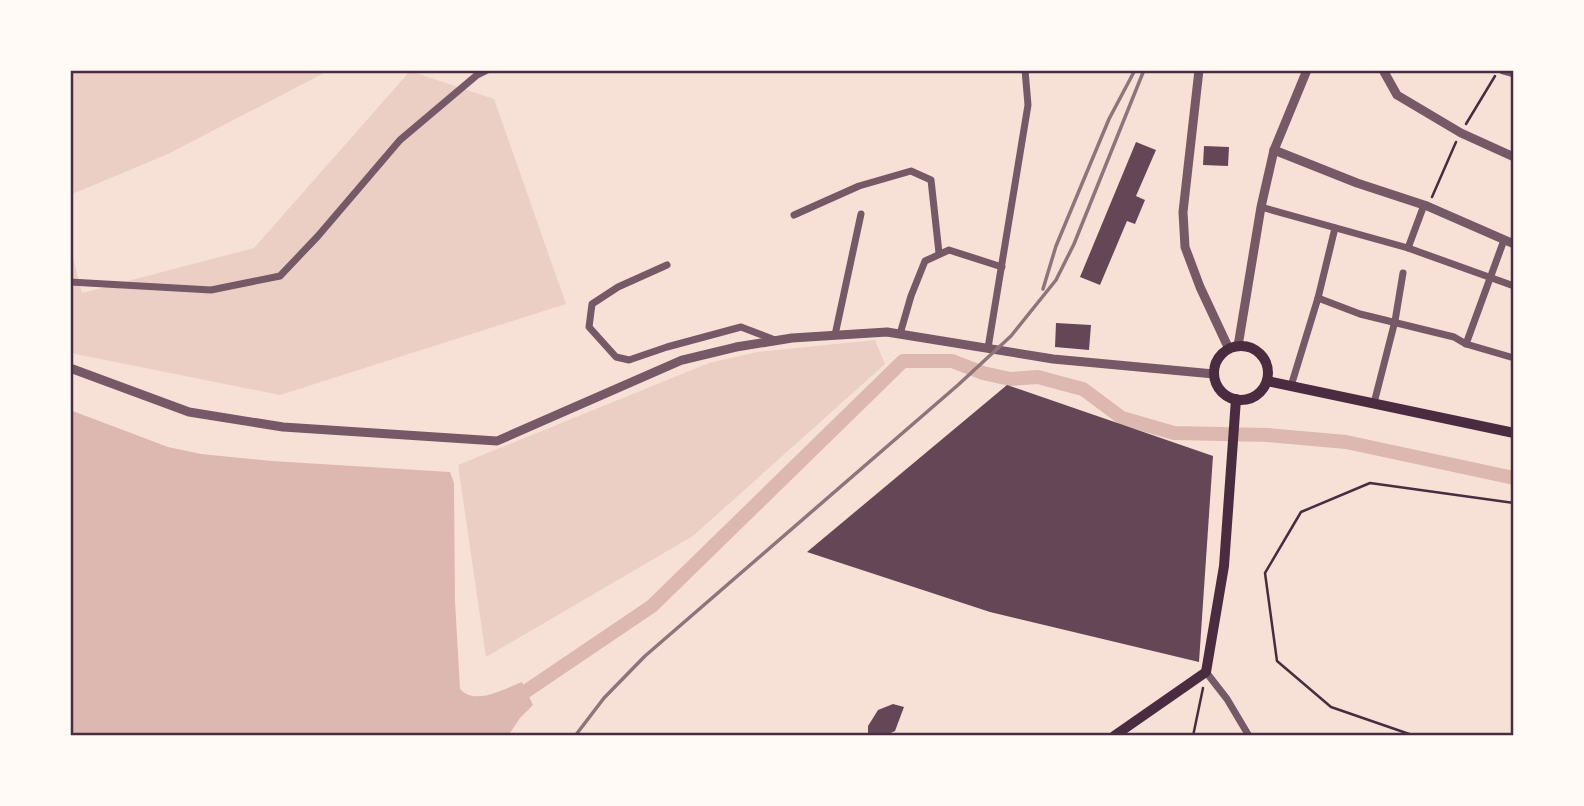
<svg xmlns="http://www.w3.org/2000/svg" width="1584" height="806" viewBox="0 0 1584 806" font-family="Raleway,sans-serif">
  <rect width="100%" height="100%" fill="#f7e1d7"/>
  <g fill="#ebcfc5">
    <polygon points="70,70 330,70 168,154 70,195"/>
    <polygon points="410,71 494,99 566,304 280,395 70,353 70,246 82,293 254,248"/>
    <polygon points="875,340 885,364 693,536 486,657 458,465 709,363 757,352"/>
  </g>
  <path fill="#dcb8b0" d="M70,410L168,447L201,454L272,461L450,472L454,483L455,601L460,689C476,706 504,689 522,682L533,705L520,718L508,736H70Z"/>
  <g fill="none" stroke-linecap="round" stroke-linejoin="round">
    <polyline stroke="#dcb8b0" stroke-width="14" points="510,702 652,606 903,361 952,361 983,373 1010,379 1038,377 1060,383 1083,389 1122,418 1174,433 1268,435 1346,442 1514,478"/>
  </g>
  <g fill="#644757">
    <polygon points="1136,142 1156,150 1136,196 1145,200 1135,224 1127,221 1100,285 1080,277"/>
    <polygon points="1204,146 1229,147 1228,166 1203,165"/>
    <polygon points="1056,323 1091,325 1089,350 1055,347"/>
    <polygon points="1007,385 1213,456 1199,662 990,612 807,552"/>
    <polygon points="893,704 904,707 895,731 884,736 868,736 868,726 878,710"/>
  </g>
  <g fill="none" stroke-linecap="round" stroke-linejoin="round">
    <g stroke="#4a2c40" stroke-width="2.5">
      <polyline points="1466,124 1495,76"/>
      <polyline points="1432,197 1456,142"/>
      <polyline points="1193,736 1203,688"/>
      <polyline points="1415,736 1331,707 1277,661 1265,573 1301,512 1370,483 1514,503"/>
    </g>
    <g stroke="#755966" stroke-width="7">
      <polyline points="1261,207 1408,248 1514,286"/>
      <polyline points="794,215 859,186 911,171 931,180 939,253"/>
      <polyline points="1408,248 1424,205"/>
      <polyline points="667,265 618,287 592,304 589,327 616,357 629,360 667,347 741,327 775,340"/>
      <polyline points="70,282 211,290 280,276 318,236 400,140 477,75 487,70"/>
      <polyline points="1318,298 1360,314 1454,337 1466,344 1514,358"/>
      <polyline points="900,334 911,296 925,261 949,250 1002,267"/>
      <polyline points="835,335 861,214"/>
      <polyline points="1466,344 1504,240"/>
      <polyline points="988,348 1028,105 1025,70"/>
      <polyline points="1291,386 1318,298 1335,228"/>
      <polyline points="1374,403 1395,321 1403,273"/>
      <polyline points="1206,672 1227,699 1249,736"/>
    </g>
    <g stroke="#755966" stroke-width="9">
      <polyline points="1199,70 1183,212 1185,247 1200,287 1229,349"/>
      <polyline points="1383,70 1397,95 1461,133 1514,157"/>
      <polyline points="1503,70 1514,73"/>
      <polyline points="1274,150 1357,183 1427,206 1514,244"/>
      <polyline points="1238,346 1261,207 1274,150 1307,70"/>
      <polyline points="70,368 189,412 283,427 497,441 682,360 736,347 792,338 887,332 1053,359 1214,374"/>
    </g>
    <g stroke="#4a2c40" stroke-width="10">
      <circle cx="1241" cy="373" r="27"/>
      <polyline points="1267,381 1514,433"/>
      <polyline points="1114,736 1206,672 1224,566 1236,399"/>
    </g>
    <g stroke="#8f747c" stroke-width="3.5">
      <polyline points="1043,289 1056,246 1109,119 1135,70"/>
      <polyline points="575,736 604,698 645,656 958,385 1011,336 1056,280 1074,244 1144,70"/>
    </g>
  </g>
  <rect width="1584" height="806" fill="none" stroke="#fffaf5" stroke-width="144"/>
  <rect x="72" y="72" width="1440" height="662" fill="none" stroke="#4a2c40" stroke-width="2.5"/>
</svg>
